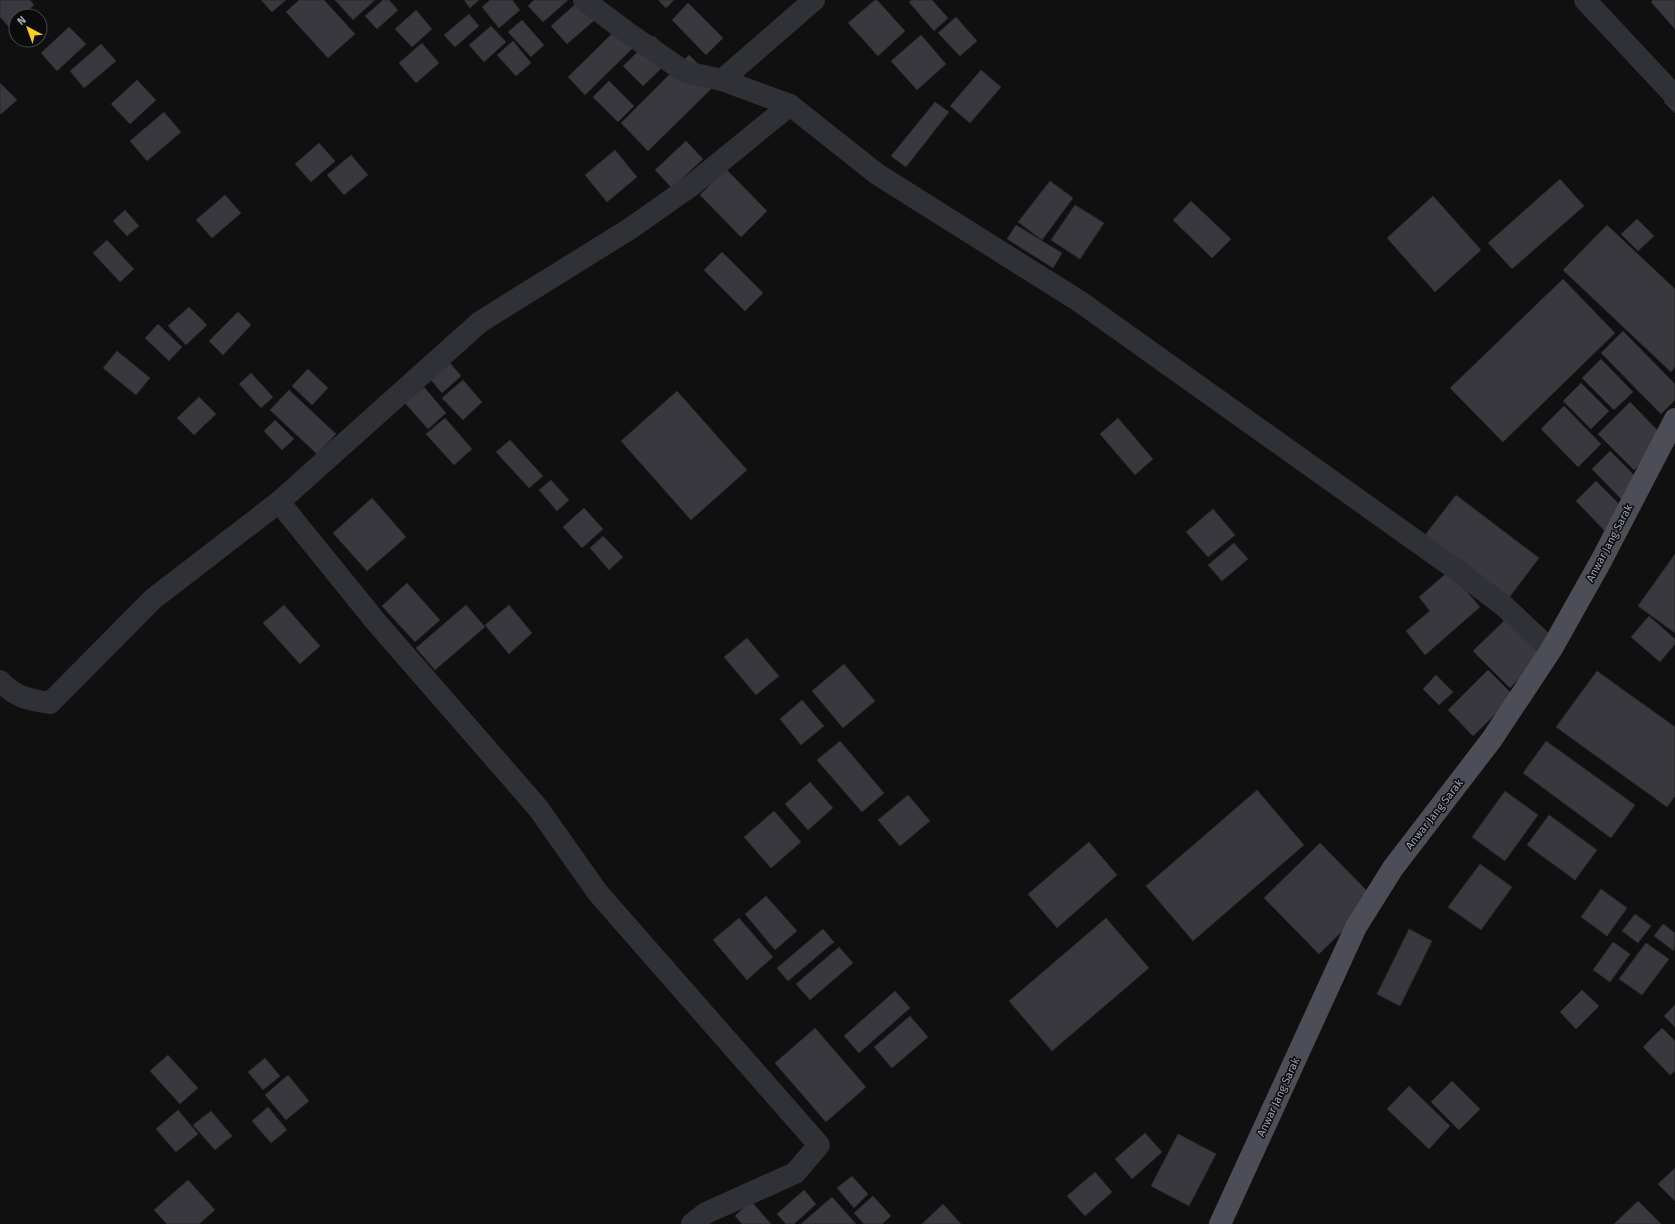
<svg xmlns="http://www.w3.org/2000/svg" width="1675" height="1224" viewBox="0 0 1675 1224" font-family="'Fira Sans',sans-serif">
  <rect width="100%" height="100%" fill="#101011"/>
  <g fill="#39383e" stroke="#2a292d">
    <polygon points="0,0 30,0 34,5 22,16 16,16 16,21 9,27 0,17"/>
    <polygon points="261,0 286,0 272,12"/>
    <polygon points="299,0 324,0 355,34 328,58 286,12"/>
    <polygon points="335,0 375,0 353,20"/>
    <polygon points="383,0 389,0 398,10 377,29 365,16"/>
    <polygon points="464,0 479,0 470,8"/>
    <polygon points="490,0 512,0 520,10 499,28 482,7"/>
    <polygon points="534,0 568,0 543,22 528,6"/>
    <polygon points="580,0 598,17 567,44 551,26"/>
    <polygon points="658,0 674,0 666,8"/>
    <polygon points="875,0 877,0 905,31 878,56 848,23"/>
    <polygon points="912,0 932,0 948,18 934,31 909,2"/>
    <polygon points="1653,0 1675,0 1675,29 1651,2"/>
    <polygon points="688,3 723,38 706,55 672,20"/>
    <polygon points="416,10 432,29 412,47 395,29"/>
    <polygon points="469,14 479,26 455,47 444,35"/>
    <polygon points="956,17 977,41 960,56 938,33"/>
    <polygon points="627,19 645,36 585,95 568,77"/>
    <polygon points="522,20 544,45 531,57 508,32"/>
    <polygon points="491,26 506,42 484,62 469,45"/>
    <polygon points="69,27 86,44 57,71 41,53"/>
    <polygon points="921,35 946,64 917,90 891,61"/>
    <polygon points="654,36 674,56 643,86 623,66"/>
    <polygon points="513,41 531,63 516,76 497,55"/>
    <polygon points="422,43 439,63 416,83 399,63"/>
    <polygon points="101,44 116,61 84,88 70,71"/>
    <polygon points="689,55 717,83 648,151 621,123"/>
    <polygon points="981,70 1001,87 970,123 950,106"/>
    <polygon points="137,80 156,100 130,124 111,104"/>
    <polygon points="609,81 634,106 618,122 593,97"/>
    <polygon points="0,83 17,100 1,114 0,113"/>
    <polygon points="1675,91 1675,113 1664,102"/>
    <polygon points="935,102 949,112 906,167 891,156"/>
    <polygon points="164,112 181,132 147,161 130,141"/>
    <polygon points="686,141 703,159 672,188 655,170"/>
    <polygon points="319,143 335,161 311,182 295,164"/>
    <polygon points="615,150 637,177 607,202 585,175"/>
    <polygon points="351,155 368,175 344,195 327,175"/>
    <polygon points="726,169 767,211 741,237 700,195"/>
    <polygon points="1560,179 1584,206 1512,269 1488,243"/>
    <polygon points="1050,181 1073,198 1042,240 1018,222"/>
    <polygon points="225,195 241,213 212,238 196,220"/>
    <polygon points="1433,196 1481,250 1435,292 1387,238"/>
    <polygon points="1191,201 1231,239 1212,258 1173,220"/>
    <polygon points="1075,205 1104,223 1080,259 1051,240"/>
    <polygon points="125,210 139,226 127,236 113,221"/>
    <polygon points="1637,219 1654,236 1638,251 1621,234"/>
    <polygon points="1016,225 1062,253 1053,268 1007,239"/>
    <polygon points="1607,225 1675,289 1675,367 1671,372 1563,270"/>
    <polygon points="107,240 134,269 120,282 93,253"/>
    <polygon points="722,252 763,293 745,311 704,270"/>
    <polygon points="1563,279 1615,333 1503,442 1450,388"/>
    <polygon points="189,307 207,325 186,345 168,326"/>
    <polygon points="238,312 251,325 223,355 209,341"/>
    <polygon points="158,324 182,347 169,361 145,338"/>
    <polygon points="1623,331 1675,384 1675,400 1661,414 1601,353"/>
    <polygon points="117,351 150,378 136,395 103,368"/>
    <polygon points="1601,359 1633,392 1614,410 1582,378"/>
    <polygon points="450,363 461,376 442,393 431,380"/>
    <polygon points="308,369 328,388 312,405 292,386"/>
    <polygon points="251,373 273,397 261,408 239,384"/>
    <polygon points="463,380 482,402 463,420 442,398"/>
    <polygon points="1581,383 1609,411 1591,429 1563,401"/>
    <polygon points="424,387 446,413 428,429 405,403"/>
    <polygon points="289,390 336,434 317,454 270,410"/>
    <polygon points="677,391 747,470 691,520 621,441"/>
    <polygon points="199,397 216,414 194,435 177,418"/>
    <polygon points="1630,402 1666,439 1634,470 1598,434"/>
    <polygon points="1564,406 1601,444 1578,467 1541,429"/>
    <polygon points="445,418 472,449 454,465 426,434"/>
    <polygon points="1118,418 1153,459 1135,475 1100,434"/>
    <polygon points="275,420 294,439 282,450 264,431"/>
    <polygon points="510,440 543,476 529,488 496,452"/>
    <polygon points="1610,451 1644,485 1625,503 1592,469"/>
    <polygon points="551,480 569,500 557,511 539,490"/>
    <polygon points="1596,481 1626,511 1605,531 1576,501"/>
    <polygon points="1456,495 1539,558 1508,599 1425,535"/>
    <polygon points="372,498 406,537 367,571 333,533"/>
    <polygon points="584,508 603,529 582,548 563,527"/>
    <polygon points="1213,509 1235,535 1208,557 1186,532"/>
    <polygon points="603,536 623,557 609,570 590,548"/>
    <polygon points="1234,543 1248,559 1222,581 1208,565"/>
    <polygon points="1675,554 1675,633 1638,606"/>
    <polygon points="1449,571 1480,607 1425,655 1406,631 1430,611 1419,597"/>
    <polygon points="407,583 440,620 415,642 382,606"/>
    <polygon points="284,605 320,646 300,664 263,623"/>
    <polygon points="466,605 485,627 435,670 416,648"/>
    <polygon points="509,605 532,633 509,654 485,625"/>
    <polygon points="1511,614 1547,650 1510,688 1473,651"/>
    <polygon points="1649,616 1675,639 1675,644 1660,662 1631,637"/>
    <polygon points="747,638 779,676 756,695 724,657"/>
    <polygon points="844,664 875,701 843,728 812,691"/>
    <polygon points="1488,670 1514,696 1473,736 1448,710"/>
    <polygon points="1597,671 1675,727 1675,796 1667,807 1556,727"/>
    <polygon points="1436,675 1453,692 1439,705 1423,689"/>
    <polygon points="802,700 824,726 801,745 780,719"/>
    <polygon points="840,741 884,793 862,812 817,760"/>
    <polygon points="1546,741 1635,805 1611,838 1523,773"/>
    <polygon points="810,782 833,808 808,830 785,804"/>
    <polygon points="1257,790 1304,845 1193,941 1146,886"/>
    <polygon points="1505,791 1538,815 1505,861 1472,837"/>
    <polygon points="908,795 930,821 900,846 878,820"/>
    <polygon points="774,811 801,842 771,868 744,837"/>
    <polygon points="1549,815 1597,850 1575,880 1527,845"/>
    <polygon points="1089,842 1117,875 1057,928 1028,894"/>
    <polygon points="1320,843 1375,899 1319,954 1264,898"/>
    <polygon points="1480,864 1512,887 1481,930 1448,907"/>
    <polygon points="1601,889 1627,908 1607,936 1581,917"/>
    <polygon points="766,896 797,931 775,950 745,914"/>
    <polygon points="1635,914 1651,926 1638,943 1622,931"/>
    <polygon points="739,918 773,957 747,980 713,940"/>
    <polygon points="1106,918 1149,968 1052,1051 1009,1001"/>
    <polygon points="1663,924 1675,933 1674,951 1654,936"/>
    <polygon points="823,929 834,942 788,981 777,968"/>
    <polygon points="1409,929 1432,941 1400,1006 1377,994"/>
    <polygon points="1613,942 1630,954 1610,982 1593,970"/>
    <polygon points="1646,943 1669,959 1642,995 1619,979"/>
    <polygon points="839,947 853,963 810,1000 796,984"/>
    <polygon points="1582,990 1599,1006 1576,1029 1560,1012"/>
    <polygon points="895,991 910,1008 859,1053 844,1036"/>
    <polygon points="1675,1005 1675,1027 1664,1016"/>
    <polygon points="910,1016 928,1037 892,1068 874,1047"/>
    <polygon points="815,1028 866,1087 826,1122 775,1063"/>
    <polygon points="1662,1028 1675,1041 1675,1071 1670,1075 1643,1047"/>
    <polygon points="168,1055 198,1088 180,1104 150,1071"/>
    <polygon points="265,1058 280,1076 263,1090 248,1072"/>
    <polygon points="288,1075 309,1101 286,1120 265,1095"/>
    <polygon points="1452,1081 1480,1109 1459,1130 1431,1102"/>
    <polygon points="1409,1086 1450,1126 1429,1149 1387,1109"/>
    <polygon points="268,1107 287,1130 271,1143 252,1121"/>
    <polygon points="178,1110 198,1134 176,1152 156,1129"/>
    <polygon points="211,1111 232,1136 215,1150 193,1125"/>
    <polygon points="1145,1133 1162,1152 1132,1179 1115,1159"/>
    <polygon points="1178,1134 1216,1154 1189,1206 1151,1186"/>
    <polygon points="1675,1168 1675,1201 1658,1184"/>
    <polygon points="1095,1172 1112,1192 1085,1216 1067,1196"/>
    <polygon points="852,1176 868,1194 854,1208 837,1188"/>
    <polygon points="188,1180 215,1210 199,1224 167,1224 154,1210"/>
    <polygon points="804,1190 816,1204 794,1224 786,1224 777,1214"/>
    <polygon points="873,1196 891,1216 882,1224 864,1224 854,1213"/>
    <polygon points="832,1197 856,1224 801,1224"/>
    <polygon points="751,1201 771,1224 742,1224 735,1216"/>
    <polygon points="1638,1201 1661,1224 1614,1224"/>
    <polygon points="943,1204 961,1224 922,1224"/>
  </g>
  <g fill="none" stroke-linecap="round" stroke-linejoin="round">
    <g stroke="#303136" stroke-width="22">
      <polyline points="584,0 628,33 685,72 722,80 814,0"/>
      <polyline points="1585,0 1675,96"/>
      <polyline points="722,80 790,105 877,174 1079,301 1454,568 1504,606 1551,650"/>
      <path d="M0,681C16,698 28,699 50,703L153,599L279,502"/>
      <polyline points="692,1224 706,1213 795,1173 819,1145 598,893 538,808 377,623 279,502 480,322 631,228 692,185 790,105"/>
    </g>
    <polyline stroke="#4c4d56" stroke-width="22" points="1220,1224 1356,927 1393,868 1492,739 1551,650 1601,561 1675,419"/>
  </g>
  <g text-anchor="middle" stroke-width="3" stroke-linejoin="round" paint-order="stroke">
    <g font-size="11" fill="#a0a3b3" stroke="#0b0b0c">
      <text transform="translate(1609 543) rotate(-62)" y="4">Anwar Jang Sarak</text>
      <text transform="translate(1434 814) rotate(-52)" y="4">Anwar Jang Sarak</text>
      <text transform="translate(1278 1097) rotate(-65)" y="4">Anwar Jang Sarak</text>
    </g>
  </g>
  <g transform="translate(28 28) rotate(319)"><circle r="19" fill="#0b0b0c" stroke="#47484f"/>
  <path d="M0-3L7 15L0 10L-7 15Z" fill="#fdd01c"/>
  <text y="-6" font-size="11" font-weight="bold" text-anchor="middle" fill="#a0a3b3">N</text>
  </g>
</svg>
